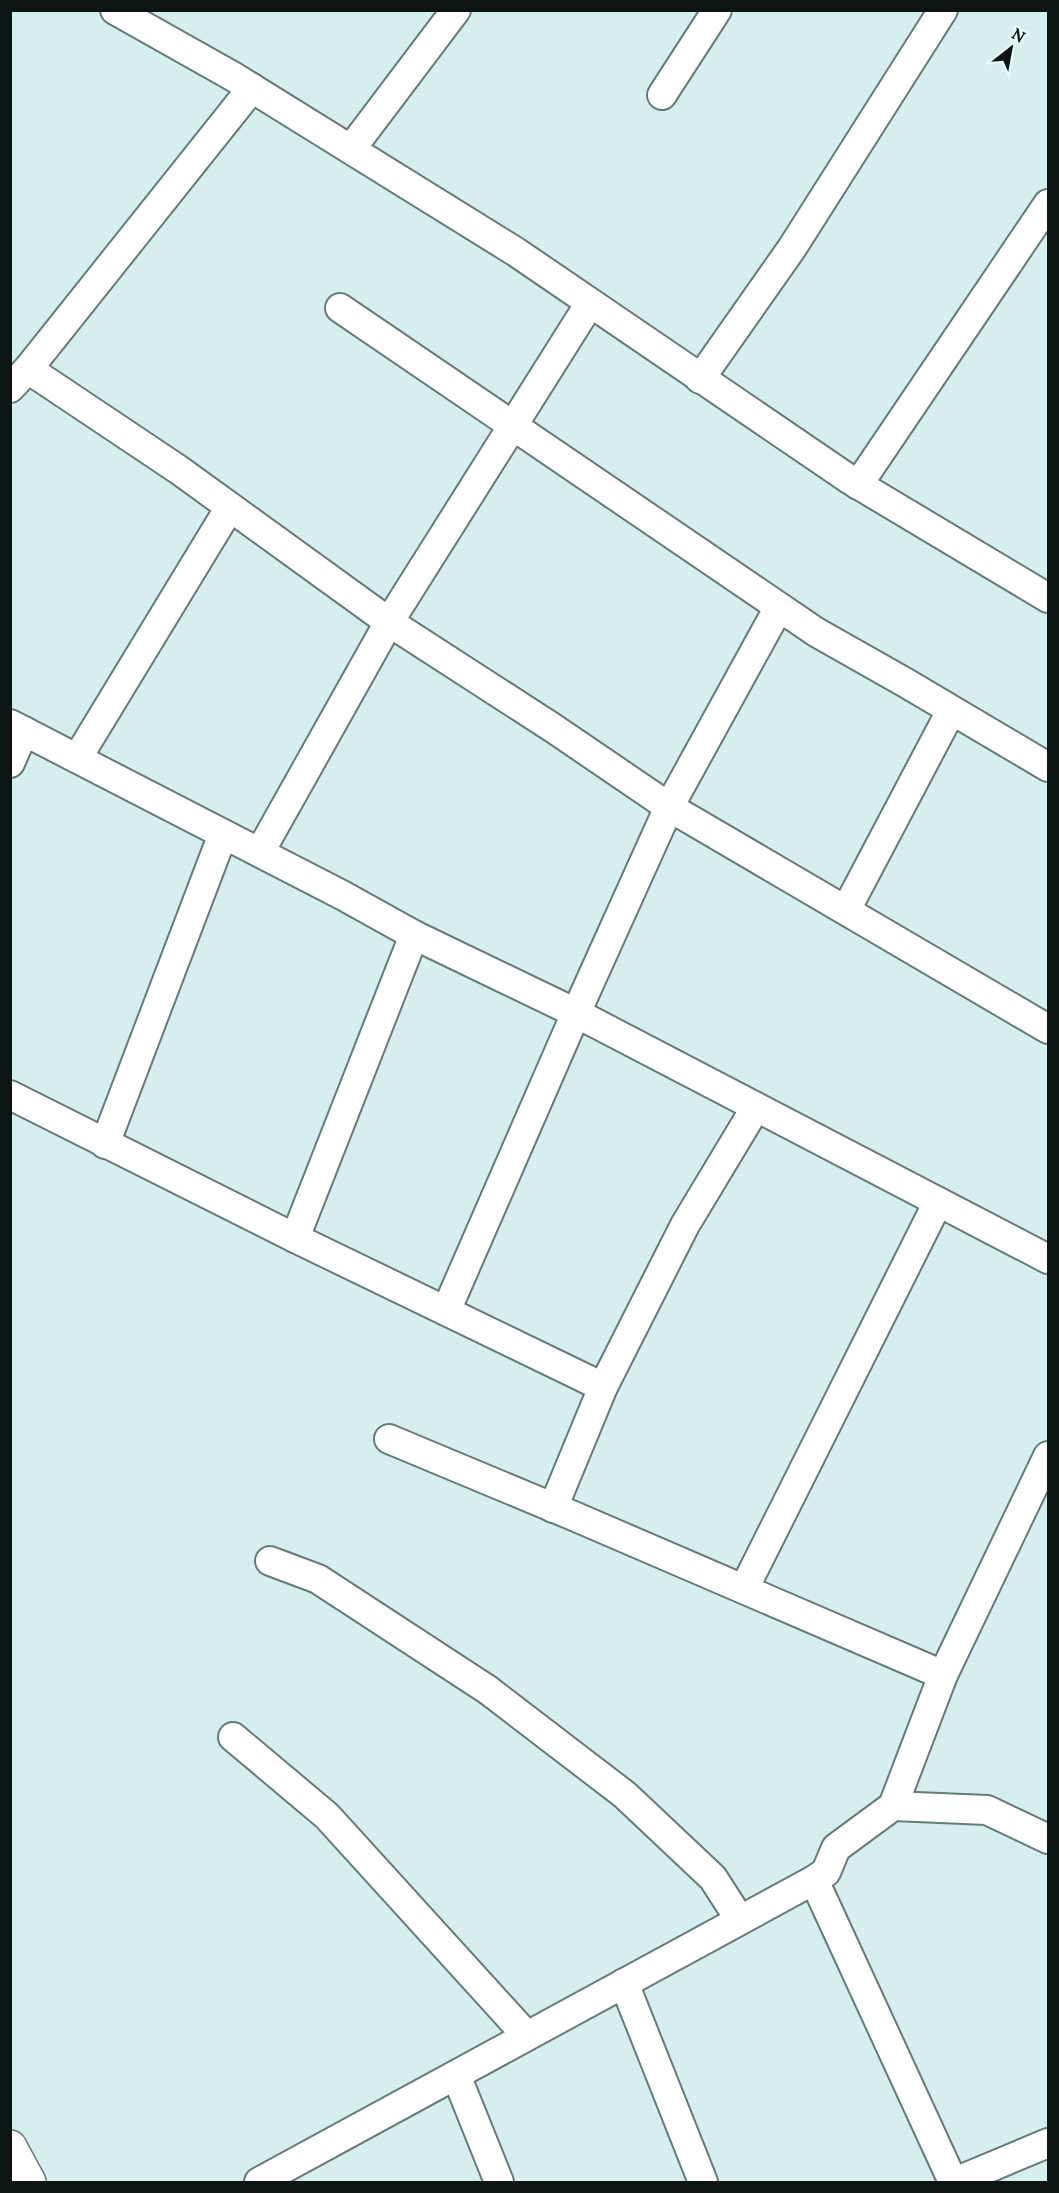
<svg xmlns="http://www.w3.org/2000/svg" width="1059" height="2193" viewBox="0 0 1059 2193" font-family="Lora,serif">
  <rect width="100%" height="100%" fill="#d6eeed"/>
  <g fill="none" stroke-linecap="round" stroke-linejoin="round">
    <defs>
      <g id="street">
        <polyline points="115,10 234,77 516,252 849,479 1048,598"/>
        <polyline points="662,95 717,10"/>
        <polyline points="351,149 456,10"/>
        <polyline points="340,308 816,632 906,683 1048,767"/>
        <polyline points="28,369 179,470 389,622 553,728 669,807 1048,1029"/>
        <polyline points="700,379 792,248 943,10"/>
        <polyline points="10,388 28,369 252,88"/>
        <polyline points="858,485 1048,204"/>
        <polyline points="10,724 342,895 414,935 576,1013 1048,1259"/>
        <polyline points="78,757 230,507"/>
        <polyline points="10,763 24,731"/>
        <polyline points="260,852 389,622 590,303"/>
        <polyline points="846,910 951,711"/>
        <polyline points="10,1095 295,1238 603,1387"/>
        <polyline points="105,1144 223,834"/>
        <polyline points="295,1238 414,935"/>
        <polyline points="446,1311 576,1013 669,807 779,607"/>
        <polyline points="389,1439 576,1517 943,1675"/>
        <polyline points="553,1508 603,1387 685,1225 756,1107"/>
        <polyline points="270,1561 318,1579 488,1690 625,1795 713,1878 740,1920"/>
        <polyline points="744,1589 938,1202"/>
        <polyline points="233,1737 327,1816 527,2036"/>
        <polyline points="893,1806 943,1675 1048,1456"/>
        <polyline points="814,1880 953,2182"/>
        <polyline points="624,1983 703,2182"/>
        <polyline points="456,2075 499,2182"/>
        <polyline points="259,2182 814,1880 826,1872 836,1848 893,1806 987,1810 1048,1839"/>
        <polyline points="955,2182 1048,2143"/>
      </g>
      <polyline id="secondary" points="10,2147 29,2182"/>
    </defs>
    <use href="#street" stroke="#657b79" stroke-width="32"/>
    <use href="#secondary" stroke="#657b79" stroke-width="36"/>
    <use href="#street" stroke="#fff" stroke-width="28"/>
    <use href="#secondary" stroke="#fff" stroke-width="33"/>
  </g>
  <rect width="1059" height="2193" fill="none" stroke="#0c1414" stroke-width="24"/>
  <g transform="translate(1011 48) rotate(31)" stroke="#e3fcfa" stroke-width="4.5" paint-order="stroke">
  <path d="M0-4.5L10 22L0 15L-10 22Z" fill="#0c1414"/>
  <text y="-9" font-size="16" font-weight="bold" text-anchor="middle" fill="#0c1414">N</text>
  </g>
</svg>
